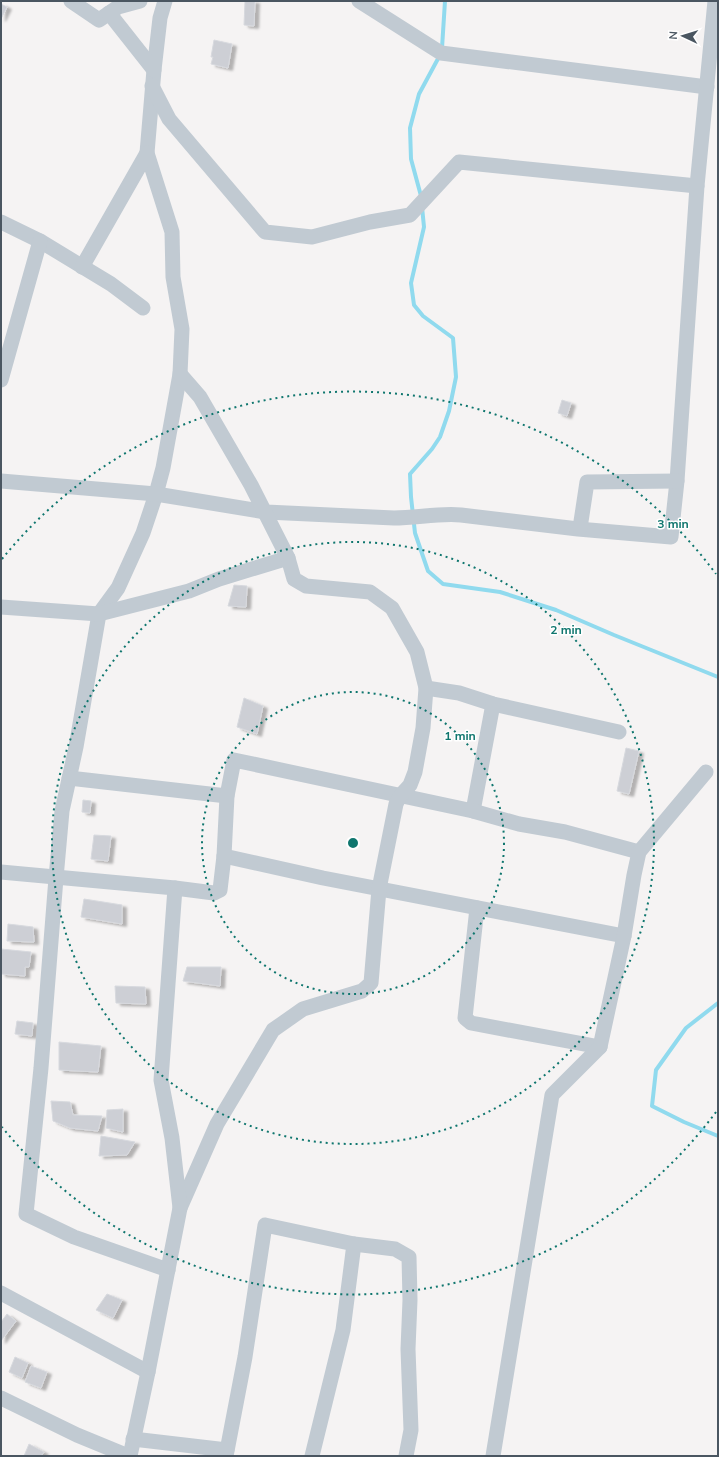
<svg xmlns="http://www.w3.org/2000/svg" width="719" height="1457" viewBox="0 0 719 1457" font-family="Mulish,sans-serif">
  <defs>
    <filter id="shadow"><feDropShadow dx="4.5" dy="2.5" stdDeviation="1" flood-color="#0004"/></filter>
  </defs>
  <rect width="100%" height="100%" fill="#f5f3f3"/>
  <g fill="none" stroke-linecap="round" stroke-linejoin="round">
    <g stroke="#90daee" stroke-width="4">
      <polyline points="442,48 445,1"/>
      <polyline points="421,196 411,159 410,128 419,94 440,55"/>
      <polyline points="422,207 424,227 411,283 414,305 423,316 453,338 456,377 449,411 440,437 432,449 410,474 411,497 415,533 428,571 443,584 500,592 556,610 614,635 718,677"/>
      <polyline points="718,1003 686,1028 656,1070 652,1106 684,1122 718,1136"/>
    </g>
  </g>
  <g fill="#cdcfd5" stroke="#d7d9de" filter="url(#shadow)">
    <polygon points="245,1 255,1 254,26 244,25"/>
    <polygon points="1,4 7,7 1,19"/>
    <polygon points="214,40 232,44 228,68 211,64 213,57 211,57"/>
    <polygon points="562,400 571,403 567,416 558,413"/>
    <polygon points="234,585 247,586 246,607 228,606"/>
    <polygon points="244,698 263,706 257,734 237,727"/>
    <polygon points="626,748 639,751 629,794 617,791"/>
    <polygon points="83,800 91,801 90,813 82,812"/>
    <polygon points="94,835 111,836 108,861 91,859"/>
    <polygon points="84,899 122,905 122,924 81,917"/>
    <polygon points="8,924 33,927 34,942 7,941"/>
    <polygon points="1,949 31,952 29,967 25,967 25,976 1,974"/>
    <polygon points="187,967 221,967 220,986 183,981"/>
    <polygon points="115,986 145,987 146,1004 116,1003"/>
    <polygon points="17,1021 33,1023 32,1036 15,1034"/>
    <polygon points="59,1042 101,1046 98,1072 59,1070"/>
    <polygon points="51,1101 70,1102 73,1115 102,1116 98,1131 70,1128 53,1121"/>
    <polygon points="123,1109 123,1132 106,1128 107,1110"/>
    <polygon points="101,1136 135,1142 127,1155 99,1156"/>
    <polygon points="107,1294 122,1300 113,1318 96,1310"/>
    <polygon points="7,1314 16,1321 1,1341 1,1322"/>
    <polygon points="15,1357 28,1363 22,1378 9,1372"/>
    <polygon points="31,1366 47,1372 41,1388 25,1382"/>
    <polygon points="29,1444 44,1452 41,1456 24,1456"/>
  </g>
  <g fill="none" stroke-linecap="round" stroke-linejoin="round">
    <g stroke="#c1cad2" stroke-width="15">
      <polyline points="71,1 99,20 118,7 140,1"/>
      <polyline points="165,1 160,18 154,70 147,153 172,232 173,277 182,329 180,374 163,468 156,494 143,533 118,588 99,614 76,747 62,811 56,878 41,1068 26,1214 74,1237 168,1270"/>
      <polyline points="359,1 441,53 707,87"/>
      <polyline points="109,13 154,70"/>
      <polyline points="152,86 169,119 265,232 312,237 370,222 410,215 459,162 697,186"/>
      <polyline points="1,222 40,241 111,284 143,308"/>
      <polyline points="82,267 147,153"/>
      <polyline points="1,380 40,241"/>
      <path d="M1,481L156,494L266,512L394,518C417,518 438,513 461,515L578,529L671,537L677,481L697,186L715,1"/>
      <polyline points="580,528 587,482 677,481"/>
      <polyline points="1,607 99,614 189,591 219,579 288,558"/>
      <polyline points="426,688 459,693 493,704 619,732"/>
      <polyline points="69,778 227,796"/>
      <polyline points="473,811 493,704"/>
      <polyline points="224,856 323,878 624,936"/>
      <polyline points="1,872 175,888 214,893 220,890 224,856 227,796 234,760 473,811 519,824 565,832 639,852"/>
      <polyline points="477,908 465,1018 471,1023 600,1047"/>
      <polyline points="180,1208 217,1124 273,1030 303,1009 362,991 371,983 379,889 396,804 400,796 410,785 415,772 423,728 426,688 417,652 392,608 370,592 306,586 294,579 288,558 251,485 200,397 180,374"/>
      <polyline points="354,1244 395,1249 409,1257 410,1300 408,1349 411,1430 406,1456"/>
      <polyline points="1,1293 148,1372"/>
      <polyline points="1,1398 77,1435 128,1456"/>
      <polyline points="133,1439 227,1450"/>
      <polyline points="130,1456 148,1372 180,1208 172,1138 161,1080 175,888"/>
      <polyline points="226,1456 245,1357 265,1225 354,1244 343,1330 312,1456"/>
      <polyline points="493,1456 552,1095 600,1047 624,936 634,875 639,852 706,772"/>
    </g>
  </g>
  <g fill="none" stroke="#0f766e" stroke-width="2" stroke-dasharray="2 4">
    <circle cx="353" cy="843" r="151"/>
    <circle cx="353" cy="843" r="301"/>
    <path d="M716 1112A452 452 0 0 1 2 1127M2 559A452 452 0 0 1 716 574"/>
  </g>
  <circle cx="353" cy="843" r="6" fill="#0f766e" stroke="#fff" stroke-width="2"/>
  <g font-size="12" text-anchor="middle" font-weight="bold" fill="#0f766e" stroke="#fff" stroke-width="3" stroke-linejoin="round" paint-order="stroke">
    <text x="673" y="528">3 min</text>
    <text x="566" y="634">2 min</text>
    <text x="460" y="740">1 min</text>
  </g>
  <rect width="719" height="1457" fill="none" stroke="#4a5661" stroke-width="4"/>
  <g transform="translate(683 36) rotate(274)" stroke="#ffffff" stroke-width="3" paint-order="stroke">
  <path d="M0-3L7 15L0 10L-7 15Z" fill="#4a5661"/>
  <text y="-6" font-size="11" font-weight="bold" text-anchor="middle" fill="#4a5661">N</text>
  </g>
</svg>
